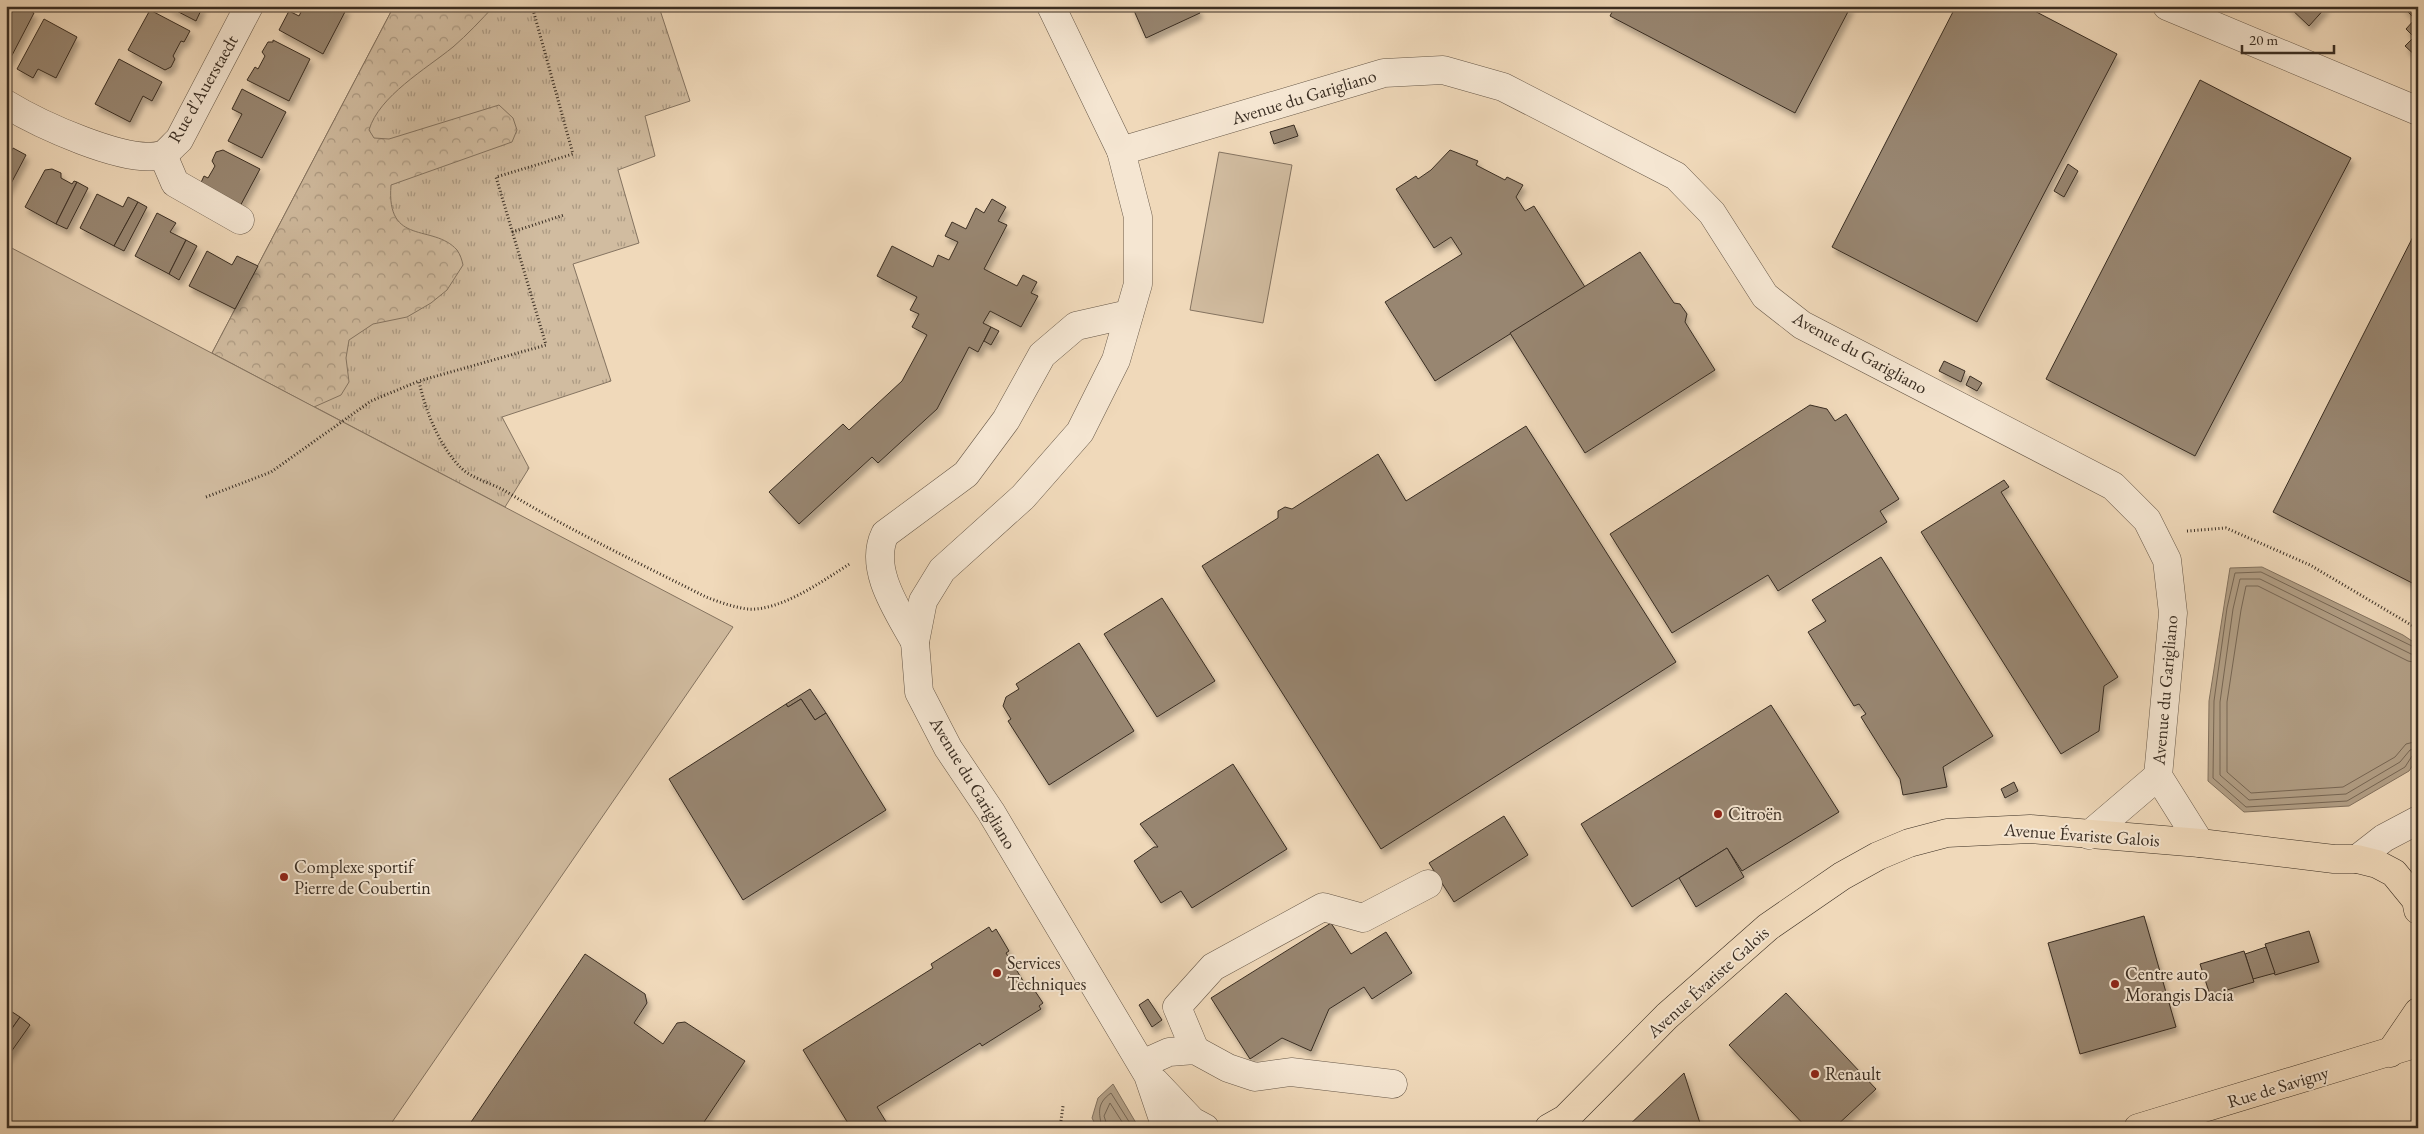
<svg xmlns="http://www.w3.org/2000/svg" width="2424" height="1134" viewBox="0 0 2424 1134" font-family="'EB Garamond',serif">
  <defs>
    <pattern id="grass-tufts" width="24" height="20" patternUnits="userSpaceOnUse" patternTransform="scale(1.25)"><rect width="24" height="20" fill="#d1bca0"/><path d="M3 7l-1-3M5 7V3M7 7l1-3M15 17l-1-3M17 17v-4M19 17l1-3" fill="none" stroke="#ab9982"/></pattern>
    <pattern id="forest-crowns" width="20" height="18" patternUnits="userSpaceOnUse" patternTransform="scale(1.25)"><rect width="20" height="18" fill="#d1bca0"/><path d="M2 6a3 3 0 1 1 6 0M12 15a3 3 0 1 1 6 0" fill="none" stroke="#ab9982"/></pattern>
    <filter id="shadow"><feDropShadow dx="3" dy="5.5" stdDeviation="2.5" flood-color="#0004"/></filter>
  </defs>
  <rect width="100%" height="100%" fill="#f0d9ba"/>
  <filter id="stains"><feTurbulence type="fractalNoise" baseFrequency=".004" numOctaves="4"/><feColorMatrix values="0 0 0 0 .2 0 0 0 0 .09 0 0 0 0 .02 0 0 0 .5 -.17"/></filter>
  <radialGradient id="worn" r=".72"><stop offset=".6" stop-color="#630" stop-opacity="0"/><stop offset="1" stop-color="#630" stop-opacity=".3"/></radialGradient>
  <polygon fill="url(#grass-tufts)" stroke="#857461" points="394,6 670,6 660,10 690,101 645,116 655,156 618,170 639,243 573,264 611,381 502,417 529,468 505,507 212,353"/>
  <path fill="url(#forest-crowns)" stroke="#857461" d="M394,6H494C481,20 467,35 453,47C426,69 379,96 369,130L374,138L389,139L499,105L513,118L517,130L512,142L391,185C386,247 433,223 457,250C460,254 462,260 463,265L447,290L431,303L407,317L373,324L349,340L346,358L349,382L341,395L314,407L212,353Z"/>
  <g fill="#d1bca0" stroke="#857461">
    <polygon points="1219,152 1292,165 1263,323 1190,310"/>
    <polygon points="6,245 733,627 388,1128 6,1128"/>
  </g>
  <g fill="#b29f86" stroke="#82715e">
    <polygon points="2262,567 2403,635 2418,645 2418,757 2409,771 2349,806 2244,812 2208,781 2209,701 2230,568"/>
    <polygon points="1113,1084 1139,1128 1097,1128 1092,1118 1098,1098"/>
  </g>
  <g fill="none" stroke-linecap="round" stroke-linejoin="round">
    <g stroke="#766654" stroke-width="1">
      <polyline points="2418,649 2261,572 2235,573 2227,608 2214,701 2213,778 2246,807 2347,801 2405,767 2412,756 2418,755"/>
      <polyline points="2418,655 2411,654 2260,579 2240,579 2233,609 2220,702 2220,775 2249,800 2346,794 2400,762 2410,750 2418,748"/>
      <polyline points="2418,663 2408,661 2258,586 2246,586 2241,610 2227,702 2227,772 2251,793 2343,787 2395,757 2406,744 2418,741"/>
      <path d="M1102,1128C1099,1113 1096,1104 1111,1093L1133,1128"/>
      <polyline points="1108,1128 1104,1116 1110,1103 1126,1128"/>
    </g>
  </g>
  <g fill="#988671" stroke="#392d22" filter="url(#shadow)">
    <polygon points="6,6 21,6 34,13 8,63"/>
    <polygon points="167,6 203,6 196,21"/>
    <polygon points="304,6 347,8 323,54 279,30 289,11 299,16"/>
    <polygon points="1132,6 1196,6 1200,13 1146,38"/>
    <polygon points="1615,6 1851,6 1795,113 1610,16"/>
    <polygon points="1956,6 2025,6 2117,54 1977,322 1832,247"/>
    <polygon points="2288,6 2327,6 2309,26"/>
    <polygon points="2402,6 2418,6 2418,58 2405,46 2414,37 2406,29 2415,19"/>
    <polygon points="150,10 190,31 184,42 181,41 173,56 175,59 171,67 165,70 128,50"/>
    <polygon points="44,19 77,37 56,78 38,69 33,78 17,69"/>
    <polygon points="273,40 310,59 289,101 247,80 255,67 258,69 265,56 262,52 268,42 273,42"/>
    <polygon points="119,59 162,82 152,101 143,96 130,122 95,104"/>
    <polygon points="2200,80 2351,158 2195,456 2046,379"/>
    <polygon points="242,89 286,112 262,158 228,141 242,114 232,109"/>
    <polygon points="1294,125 1298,136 1274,144 1270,132"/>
    <polygon points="13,148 26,155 6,193 6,149 11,152"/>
    <polygon points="223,150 260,169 238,210 198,189 204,176 208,178 215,166 212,161 216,152"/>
    <polygon points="1450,150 1478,161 1476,165 1505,180 1507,177 1523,185 1516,197 1525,211 1534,206 1585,287 1435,381 1385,302 1462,254 1451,237 1434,248 1396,189 1416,176 1418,179 1431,170"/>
    <polygon points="2068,164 2078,171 2064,197 2054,191"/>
    <polygon points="52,169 61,173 61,178 72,184 74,181 77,182 56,224 25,207 45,170"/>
    <polygon points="77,182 88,188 67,229 56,224"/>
    <polygon points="97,194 123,207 128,197 138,202 114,246 80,228"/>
    <polygon points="992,199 1006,207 998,221 1007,225 984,269 1017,286 1023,275 1037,282 1031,293 1038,296 1021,327 990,311 983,323 991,327 978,352 969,347 937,409 878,463 872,457 799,524 769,492 843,424 849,430 902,381 927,335 912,327 919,314 910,310 917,297 877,276 892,246 933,267 938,255 949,260 958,242 945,236 952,222 966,229 976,208 984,213"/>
    <polygon points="138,202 147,207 124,251 114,246"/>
    <polygon points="157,213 176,223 170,232 186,240 169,274 135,256"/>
    <polygon points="2418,227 2418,586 2273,512"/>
    <polygon points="186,240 197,246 179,280 169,274"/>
    <polygon points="207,251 232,265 237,256 258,266 235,309 189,286"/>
    <polygon points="1640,252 1674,303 1680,304 1687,314 1685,322 1715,370 1585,453 1510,333"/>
    <polygon points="991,327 999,331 991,345 984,341"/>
    <polygon points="1944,361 1965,371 1961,382 1939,371"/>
    <polygon points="1970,376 1982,383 1977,391 1966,385"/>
    <polygon points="1810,405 1827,409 1835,421 1846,414 1899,499 1880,511 1887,522 1778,591 1768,575 1672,633 1610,534"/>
    <polygon points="1526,426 1676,662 1381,849 1202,566 1278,518 1278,511 1285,507 1292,509 1378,454 1406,501"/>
    <polygon points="2004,480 2009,487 2001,492 2118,677 2104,686 2099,731 2061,754 1921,532"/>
    <polygon points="1881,557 1993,736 1943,767 1947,787 1903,795 1900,779 1861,717 1866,714 1859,704 1854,706 1808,632 1826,621 1812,600"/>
    <polygon points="1162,598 1215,681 1157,717 1104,634"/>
    <polygon points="1079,643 1134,731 1049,785 1008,721 1011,719 1003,706 1006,697 1019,689 1016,684"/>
    <polygon points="810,689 826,713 815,720 801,699 788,707 786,704"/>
    <polygon points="801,699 815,720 826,713 886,810 743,900 669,779 786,704 788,707"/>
    <polygon points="1771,705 1839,812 1742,871 1727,848 1632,907 1581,824"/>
    <polygon points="1233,764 1287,849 1192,908 1181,891 1161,903 1134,861 1154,847 1158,847 1140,824"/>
    <polygon points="2014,782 2018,791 2005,798 2001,789"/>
    <polygon points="1504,816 1528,855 1454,902 1429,863"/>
    <polygon points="1727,848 1744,877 1696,907 1679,878"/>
    <polygon points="2144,916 2176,1027 2080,1054 2048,943"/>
    <polygon points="1331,923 1351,954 1386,932 1412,973 1372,999 1364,987 1329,1009 1311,1051 1282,1038 1250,1059 1211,998"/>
    <polygon points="989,927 992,932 996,929 1009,951 1006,953 1025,984 1029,982 1043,1003 1039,1006 1041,1009 982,1046 980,1043 877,1107 890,1128 851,1128 803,1050 933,968 931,964"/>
    <polygon points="2309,931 2319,962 2275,975 2265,944"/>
    <polygon points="2266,947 2275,973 2253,979 2245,954"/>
    <polygon points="2244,951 2254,982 2210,995 2200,964"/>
    <polygon points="585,954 645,994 647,1003 634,1023 663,1044 677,1023 685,1022 745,1061 700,1128 467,1128"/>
    <polygon points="1786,993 1876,1089 1834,1128 1807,1128 1729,1045"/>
    <polygon points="1148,999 1162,1020 1152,1027 1139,1005"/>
    <polygon points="6,1008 20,1017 6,1037"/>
    <polygon points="20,1017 30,1025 6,1059 6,1037"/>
    <polygon points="1684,1073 1700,1123 1687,1128 1626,1128"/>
  </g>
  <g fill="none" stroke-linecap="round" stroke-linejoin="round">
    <defs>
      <g id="minor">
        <polyline points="1051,6 1121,151"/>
        <polyline points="2167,6 2418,111"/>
        <path d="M6,104C37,123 126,165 162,155C167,153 174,144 179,140L249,6"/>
        <polyline points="163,155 175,183 240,220"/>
        <path d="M915,642C898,611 868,569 885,534L966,474L1006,420L1042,355L1076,326L1129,314"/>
        <polyline points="2089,835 2158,776"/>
        <polyline points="2357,859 2384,838 2418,820"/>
        <polyline points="1195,1050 1177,1007 1213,967 1323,907 1363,918 1428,884"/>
        <polyline points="1142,1064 1169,1052 1195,1050 1228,1068 1255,1077 1291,1072 1393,1084"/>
        <polyline points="1155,1082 1192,1121 1205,1128"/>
        <polyline points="1166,1128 1148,1075 991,812 948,748 919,692 915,642 923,601 942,570 1023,497 1080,432 1116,360 1138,284 1138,217 1121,151 1384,73 1443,70 1503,87 1676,176 1712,213 1765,296 1802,325 2113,486 2147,520 2167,560 2173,613 2158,776 2200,843"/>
      </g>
      <g id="major">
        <polyline points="2390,1053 2418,1012"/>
        <polyline points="1549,1128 1565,1119 1667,1016 1768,927 1842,876 1878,856 1909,843 1947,833 2030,829 2200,843 2334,859 2357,859 2377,864 2394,873 2416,900 2418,910"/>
        <polyline points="2138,1128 2418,1043"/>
      </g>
    </defs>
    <use href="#minor" stroke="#675848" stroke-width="29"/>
    <use href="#major" stroke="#392d22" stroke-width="29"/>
    <g stroke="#392d22" stroke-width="3" stroke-dasharray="1 2.5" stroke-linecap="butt">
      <path d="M532,6L573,154L496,177L546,345L419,381C425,410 439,445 460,467C472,479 492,483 507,492C571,531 639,563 706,597C719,602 733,607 747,609C780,612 824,580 851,563"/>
      <polyline points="512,232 564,215"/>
      <polyline points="206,497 271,472 371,401 419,381"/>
      <polyline points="2187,531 2226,528 2310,565 2418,629"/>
      <polyline points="1060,1128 1063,1106"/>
    </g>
    <use href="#minor" stroke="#f5e6d2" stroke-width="28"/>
    <use href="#major" stroke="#f0d9ba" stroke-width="28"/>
  </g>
  <g fill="#8f2418" stroke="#f5e6d2" stroke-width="2">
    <circle cx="1718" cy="814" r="5"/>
    <circle cx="284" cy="877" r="5"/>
    <circle cx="997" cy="973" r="5"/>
    <circle cx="2115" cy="984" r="5"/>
    <circle cx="1815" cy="1074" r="5"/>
  </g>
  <g text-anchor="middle" stroke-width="4" stroke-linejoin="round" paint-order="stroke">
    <g font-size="18" fill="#392d22" stroke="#f5e6d2">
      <text transform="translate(203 89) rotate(-60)" y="6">Rue d'Auerstaedt</text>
      <text transform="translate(1304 97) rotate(-17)" y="6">Avenue du Garigliano</text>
      <text transform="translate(1860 353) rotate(29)" y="6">Avenue du Garigliano</text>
      <text transform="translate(2165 690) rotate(-85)" y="6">Avenue du Garigliano</text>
      <text transform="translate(973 783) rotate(59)" y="6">Avenue du Garigliano</text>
      <text transform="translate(2082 835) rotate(4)" y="6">Avenue Évariste Galois</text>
      <text transform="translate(1708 982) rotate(-42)" y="6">Avenue Évariste Galois</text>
      <text transform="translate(2278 1087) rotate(-17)" y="6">Rue de Savigny</text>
    </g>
    <g font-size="18" fill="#392d22" stroke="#f5e6d2" text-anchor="start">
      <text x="1728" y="820">Citroën</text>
      <text x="294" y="873">Complexe sportif<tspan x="294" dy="21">Pierre de Coubertin</tspan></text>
      <text x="1007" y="969">Services<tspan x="1007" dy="21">Techniques</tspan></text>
      <text x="2125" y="980">Centre auto<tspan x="2125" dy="21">Morangis Dacia</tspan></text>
      <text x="1825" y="1080">Renault</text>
    </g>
  </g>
  <rect width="2424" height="1134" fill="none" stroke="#f0d9ba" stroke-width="25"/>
  <rect x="8" y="8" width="2409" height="1119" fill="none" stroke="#392d22" stroke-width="2.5"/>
  <rect x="12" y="12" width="2399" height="1109" fill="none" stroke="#392d22"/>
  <path d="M2242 45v8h92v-8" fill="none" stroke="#392d22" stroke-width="2.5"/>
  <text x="2249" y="45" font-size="15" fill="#392d22" stroke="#f5e6d2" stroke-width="4" paint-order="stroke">20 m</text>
  <rect width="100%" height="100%" filter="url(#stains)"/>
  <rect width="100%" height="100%" fill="url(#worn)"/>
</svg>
